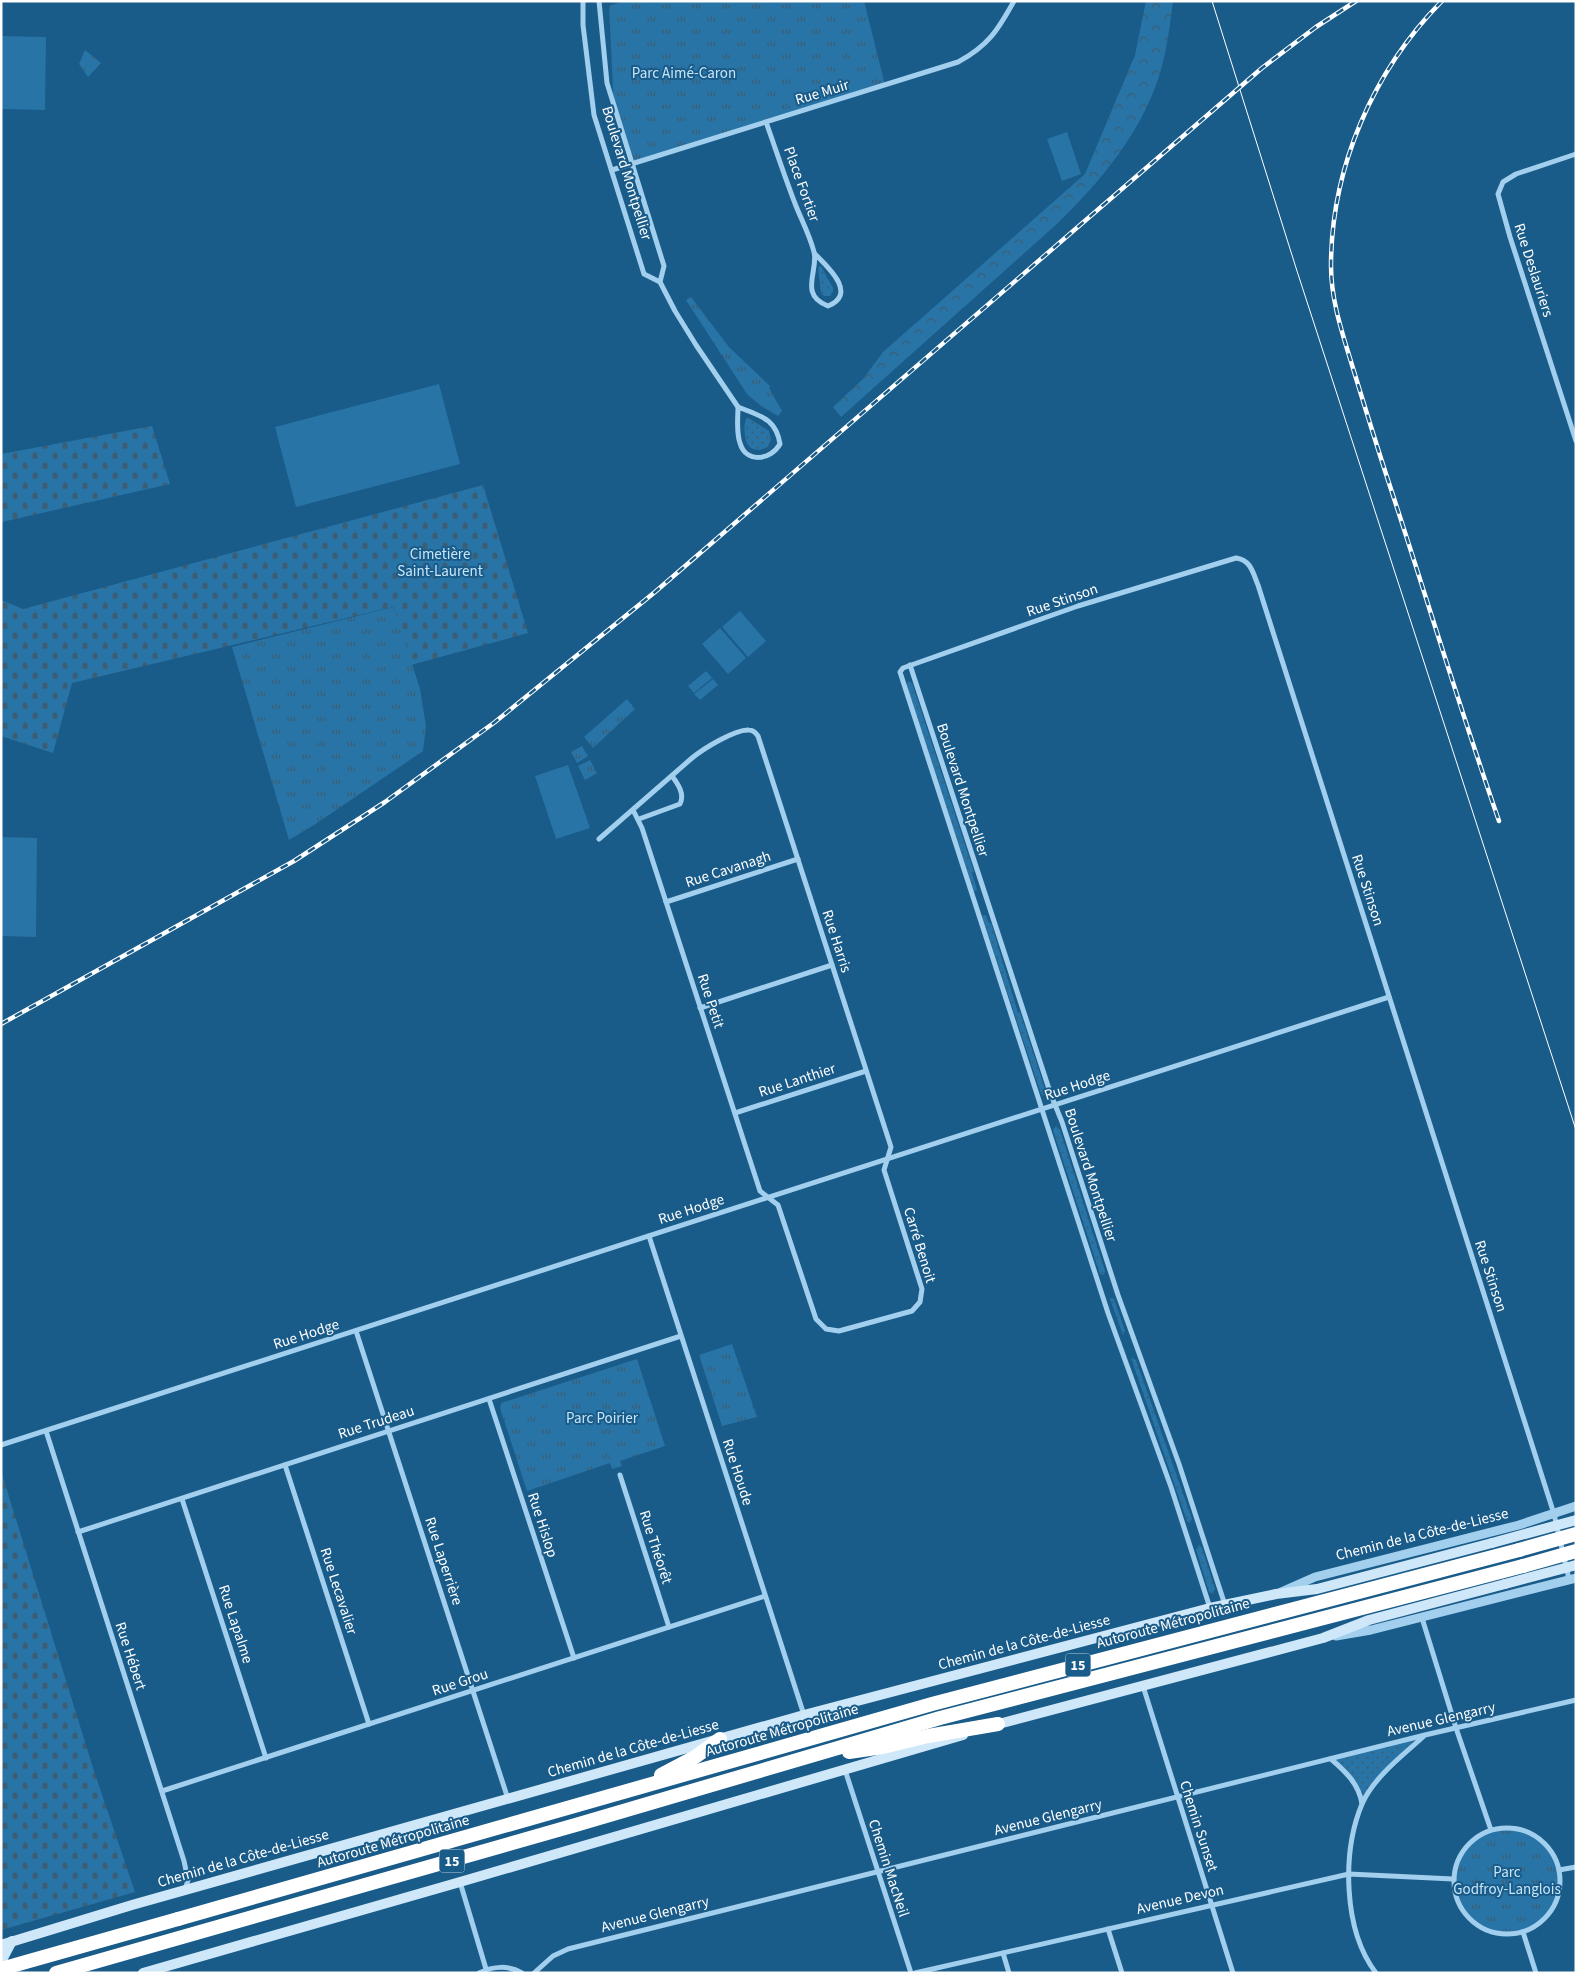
<svg xmlns="http://www.w3.org/2000/svg" width="1577" height="1974" viewBox="0 0 1577 1974" font-family="'Source Sans 3',sans-serif">
  <defs>
    <pattern id="grass-dots" width="8" height="8" patternUnits="userSpaceOnUse" patternTransform="scale(1.25)"><rect width="8" height="8" fill="#2874a6"/><path d="M2 2h.1M6 6h.1" fill="none" stroke="#3c5e74" stroke-width="1.8" stroke-linecap="round"/></pattern>
    <pattern id="forest-crowns" width="20" height="18" patternUnits="userSpaceOnUse" patternTransform="scale(1.25)"><rect width="20" height="18" fill="#2874a6"/><path d="M2 6a3 3 0 1 1 6 0M12 15a3 3 0 1 1 6 0" fill="none" stroke="#3c5e74"/></pattern>
    <pattern id="cemetery-stones" width="16" height="16" patternUnits="userSpaceOnUse" patternTransform="scale(1.25)"><rect width="16" height="16" fill="#2874a6"/><path d="M2 7V4a2 2 0 0 1 4 0v3zM10 15v-3a2 2 0 0 1 4 0v3z" fill="#3c5e74"/></pattern>
    <pattern id="park-tufts" width="24" height="20" patternUnits="userSpaceOnUse" patternTransform="scale(1.25)"><rect width="24" height="20" fill="#2874a6"/><path d="M3 7l-1-3M5 7V3M7 7l1-3M15 17l-1-3M17 17v-4M19 17l1-3" fill="none" stroke="#3c5e74"/></pattern>
  </defs>
  <rect width="100%" height="100%" fill="#195b89"/>
  <g fill="url(#grass-dots)">
    <polygon points="821,266 833,288 833,292 830,296 824,296 821,293 818,267"/>
    <path d="M747,417L769,431L771,439L768,447L760,450C755,450 751,449 748,445C744,439 743,422 747,417Z"/>
    <polygon points="908,681 912,683 974,872 972,873 977,890 974,891 907,687"/>
    <polygon points="986,915 989,923 991,923 1018,1013 1020,1012 1046,1092 1044,1096 1041,1094 982,916"/>
    <polygon points="1056,1126 1060,1130 1105,1271 1104,1275 1100,1274 1053,1130"/>
    <polygon points="1111,1298 1114,1299 1125,1331 1123,1335 1110,1299"/>
    <polygon points="1131,1358 1136,1360 1192,1519 1189,1523 1187,1521"/>
    <polygon points="1199,1545 1202,1548 1215,1589 1213,1594 1209,1592 1196,1549"/>
    <polygon points="1425,1735 1374,1785 1362,1804 1360,1794 1331,1759"/>
  </g>
  <path fill="url(#forest-crowns)" d="M1146,1H1173C1170,25 1167,50 1160,73C1142,132 1101,181 1058,223L841,417L833,407L863,379L883,352L1085,174L1135,55Z"/>
  <g fill="url(#cemetery-stones)">
    <polygon points="152,426 170,484 2,522 1,454"/>
    <polygon points="483,485 528,633 411,665 393,607 72,683 53,753 1,736 1,600 23,609"/>
    <polygon points="1,1471 94,1771 135,1892 1,1930"/>
  </g>
  <g fill="url(#park-tufts)">
    <polygon points="624,1 864,1 885,85 632,164 614,109 609,6"/>
    <polygon points="85,50 101,63 88,77 79,64"/>
    <polygon points="691,297 729,347 770,386 769,388 782,411 778,416 761,406 747,394 686,300"/>
    <polygon points="394,607 420,689 426,726 423,751 314,825 289,840 232,647"/>
    <polygon points="627,699 635,709 593,748 584,737"/>
    <polygon points="582,746 588,756 577,763 571,752"/>
    <polygon points="590,760 597,773 585,780 578,766"/>
    <polygon points="732,1344 757,1417 722,1426 699,1355"/>
    <polygon points="637,1359 665,1446 620,1461 622,1466 612,1469 610,1463 527,1491 500,1408 501,1403"/>
    <circle cx="1507" cy="1881" r="53"/>
  </g>
  <g fill="#2874a6">
    <polygon points="1,36 46,37 45,110 1,109"/>
    <polygon points="1067,132 1081,174 1062,181 1047,139"/>
    <polygon points="439,384 460,464 296,507 275,427"/>
    <polygon points="740,611 766,641 748,657 722,627"/>
    <polygon points="720,628 746,658 728,674 702,644"/>
    <polygon points="706,671 712,678 694,693 688,686"/>
    <polygon points="713,679 718,685 700,700 694,694"/>
    <polygon points="568,765 590,828 556,839 535,776"/>
    <polygon points="1,837 37,838 36,937 1,936"/>
    <polygon points="569,1398 581,1435 558,1442 546,1405"/>
  </g>
  <g fill="none" stroke-linecap="round" stroke-linejoin="round">
    <g stroke="#a1cfed" stroke-width="5">
      <polyline points="583,1 583,25 594,115 644,274 660,282 675,311 696,345 738,407"/>
      <polyline points="599,1 607,83 664,266 660,282"/>
      <path d="M766,122C776,150 785,178 796,206C802,221 810,236 814,252C819,270 798,295 828,306C858,294 828,267 815,254"/>
      <polyline points="1576,154 1516,174 1503,182 1498,194 1510,237 1576,441"/>
      <path d="M612,170L958,62C988,46 998,30 1014,1"/>
      <path d="M738,407C760,416 776,418 780,444C771,460 746,464 740,443C736,432 738,418 738,407Z"/>
      <polyline points="910,665 1051,1095 1062,1122 1118,1295 1179,1464 1225,1605"/>
      <path d="M639,819L680,804C685,794 678,784 672,776"/>
      <path d="M599,839L692,758C703,749 735,729 749,730C753,730 756,733 758,736L891,1147L884,1170L922,1289L920,1302L912,1311L839,1331L826,1329L816,1319L778,1205L760,1191L642,828L633,810"/>
      <polyline points="666,902 798,859"/>
      <polyline points="700,1008 832,965"/>
      <polyline points="735,1113 866,1071"/>
      <polyline points="649,1236 804,1715"/>
      <polyline points="356,1331 508,1799"/>
      <polyline points="489,1399 574,1658"/>
      <polyline points="46,1431 184,1861 188,1880 185,1890"/>
      <polyline points="1,1445 1389,997"/>
      <polyline points="285,1465 369,1724"/>
      <polyline points="620,1475 669,1627"/>
      <polyline points="182,1499 266,1758"/>
      <polyline points="78,1532 681,1336"/>
      <path d="M1210,1608L1171,1487L1108,1313L900,672L903,668L1078,606L1236,558C1251,560 1253,573 1258,585L1554,1514L1569,1579"/>
      <polyline points="1422,1618 1456,1728 1491,1830"/>
      <polyline points="1143,1686 1233,1973"/>
      <path d="M1331,1759C1346,1772 1359,1784 1362,1804"/>
      <polyline points="845,1770 911,1973"/>
      <polyline points="162,1791 765,1596"/>
      <circle cx="1507" cy="1881" r="53"/>
      <polyline points="1559,1870 1576,1867"/>
      <polyline points="460,1882 486,1969"/>
      <polyline points="1108,1929 1122,1973"/>
      <polyline points="1523,1932 1536,1973"/>
      <polyline points="1003,1953 1009,1973"/>
      <path d="M479,1973C493,1966 509,1965 522,1973"/>
      <polyline points="534,1973 553,1956 568,1949 1425,1735 1576,1700"/>
      <polyline points="915,1973 1349,1874 1453,1879"/>
      <path d="M1376,1973C1343,1930 1342,1852 1362,1804C1374,1777 1402,1756 1423,1737"/>
    </g>
    <g stroke="#a1cfed" stroke-width="9">
      <polyline points="1281,1592 1315,1577 1519,1525 1576,1506"/>
      <polyline points="1336,1636 1371,1630 1576,1578"/>
    </g>
    <g stroke="#cee7f9" stroke-width="10">
      <polyline points="991,1726 1323,1638 1369,1620 1505,1584"/>
      <polyline points="1,1945 132,1905 804,1715 1210,1608 1276,1594 1317,1589 1492,1543"/>
      <polyline points="4,1973 2,1960 12,1941"/>
      <polyline points="143,1973 460,1882 963,1735"/>
    </g>
    <g stroke="#fff" stroke-width="14">
      <polyline points="849,1752 883,1747 928,1736 998,1724"/>
      <polyline points="661,1775 695,1757 720,1739"/>
      <polyline points="178,1919 932,1704 1519,1550"/>
      <polyline points="56,1973 579,1824 940,1718 1523,1566"/>
    </g>
    <polyline stroke="#fff" stroke-width="1" points="1212,1 1297,271 1576,1130"/>
    <defs>
      <g id="rail">
        <path d="M1442,1C1373,71 1331,168 1331,266C1331,300 1342,332 1352,365C1363,401 1374,437 1386,474C1424,589 1459,706 1499,821"/>
        <polyline points="1,1024 294,861 385,802 495,722 655,592 1262,68 1316,27 1356,1"/>
      </g>
    </defs>
    <use href="#rail" stroke="#fff" stroke-width="4.5"/>
    <use href="#rail" stroke="#195b89" stroke-width="2.5" stroke-dasharray="8" stroke-linecap="butt"/>
    <g stroke="#cee7f9" stroke-width="10">
      <polyline points="1492,1543 1576,1520"/>
      <polyline points="1505,1584 1576,1565"/>
    </g>
    <g stroke="#fff" stroke-width="14">
      <polyline points="1519,1550 1576,1534"/>
      <polyline points="1523,1566 1576,1551"/>
      <polyline points="1,1969 178,1919"/>
    </g>
  </g>
  <g text-anchor="middle" stroke-width="4" stroke-linejoin="round" paint-order="stroke">
    <g fill="#195b89" stroke="#bacedc" stroke-width="1">
      <rect x="1065.5" y="1653.5" width="25" height="23" rx="4"/>
      <rect x="439.5" y="1849.5" width="25" height="23" rx="4"/>
    </g>
    <g font-size="14" font-weight="bold" fill="#fff">
      <text x="1078" y="1670">15</text>
      <text x="452" y="1866">15</text>
    </g>
    <g font-size="15" fill="#c7e6fa" stroke="#195b89">
      <text x="684" y="78">Parc Aimé-Caron</text>
      <text x="440" y="559">Cimetière<tspan x="440" dy="17">Saint-Laurent</tspan></text>
      <text x="602" y="1423">Parc Poirier</text>
      <text x="1507" y="1877">Parc<tspan x="1507" dy="17">Godfroy-Langlois</tspan></text>
    </g>
    <g font-size="15" fill="#fff" stroke="#195b89">
      <text transform="translate(822 92) rotate(-17)" y="5">Rue Muir</text>
      <text transform="translate(627 173) rotate(73)" y="5">Boulevard Montpellier</text>
      <text transform="translate(802 184) rotate(70)" y="5">Place Fortier</text>
      <text transform="translate(1534 270) rotate(72)" y="5">Rue Deslauriers</text>
      <text transform="translate(1062 600) rotate(-19)" y="5">Rue Stinson</text>
      <text transform="translate(963 790) rotate(72)" y="5">Boulevard Montpellier</text>
      <text transform="translate(728 869) rotate(-18)" y="5">Rue Cavanagh</text>
      <text transform="translate(1368 890) rotate(72)" y="5">Rue Stinson</text>
      <text transform="translate(837 941) rotate(72)" y="5">Rue Harris</text>
      <text transform="translate(711 1001) rotate(72)" y="5">Rue Petit</text>
      <text transform="translate(797 1080) rotate(-18)" y="5">Rue Lanthier</text>
      <text transform="translate(1077 1085) rotate(-18)" y="5">Rue Hodge</text>
      <text transform="translate(1091 1175) rotate(72)" y="5">Boulevard Montpellier</text>
      <text transform="translate(691 1209) rotate(-18)" y="5">Rue Hodge</text>
      <text transform="translate(920 1245) rotate(73)" y="5">Carré Benoit</text>
      <text transform="translate(1491 1276) rotate(72)" y="5">Rue Stinson</text>
      <text transform="translate(306 1334) rotate(-18)" y="5">Rue Hodge</text>
      <text transform="translate(376 1422) rotate(-18)" y="5">Rue Trudeau</text>
      <text transform="translate(738 1472) rotate(72)" y="5">Rue Houde</text>
      <text transform="translate(543 1525) rotate(72)" y="5">Rue Hislop</text>
      <text transform="translate(1422 1534) rotate(-14)" y="5">Chemin de la Côte-de-Liesse</text>
      <text transform="translate(656 1547) rotate(72)" y="5">Rue Théorêt</text>
      <text transform="translate(444 1561) rotate(72)" y="5">Rue Laperrière</text>
      <text transform="translate(339 1591) rotate(72)" y="5">Rue Lecavalier</text>
      <text transform="translate(1173 1623) rotate(-15)" y="5">Autoroute Métropolitaine</text>
      <text transform="translate(236 1624) rotate(72)" y="5">Rue Lapalme</text>
      <text transform="translate(1024 1642) rotate(-15)" y="5">Chemin de la Côte-de-Liesse</text>
      <text transform="translate(131 1656) rotate(72)" y="5">Rue Hébert</text>
      <text transform="translate(460 1682) rotate(-18)" y="5">Rue Grou</text>
      <text transform="translate(1441 1719) rotate(-13)" y="5">Avenue Glengarry</text>
      <text transform="translate(782 1730) rotate(-16)" y="5">Autoroute Métropolitaine</text>
      <text transform="translate(633 1748) rotate(-16)" y="5">Chemin de la Côte-de-Liesse</text>
      <text transform="translate(1048 1817) rotate(-14)" y="5">Avenue Glengarry</text>
      <text transform="translate(1199 1826) rotate(72)" y="5">Chemin Sunset</text>
      <text transform="translate(393 1841) rotate(-16)" y="5">Autoroute Métropolitaine</text>
      <text transform="translate(243 1858) rotate(-16)" y="5">Chemin de la Côte-de-Liesse</text>
      <text transform="translate(889 1868) rotate(72)" y="5">Chemin MacNeil</text>
      <text transform="translate(1180 1899) rotate(-13)" y="5">Avenue Devon</text>
      <text transform="translate(655 1914) rotate(-14)" y="5">Avenue Glengarry</text>
    </g>
  </g>
  <rect width="1577" height="1974" fill="none" stroke="#ffffff" stroke-width="5"/>
</svg>
